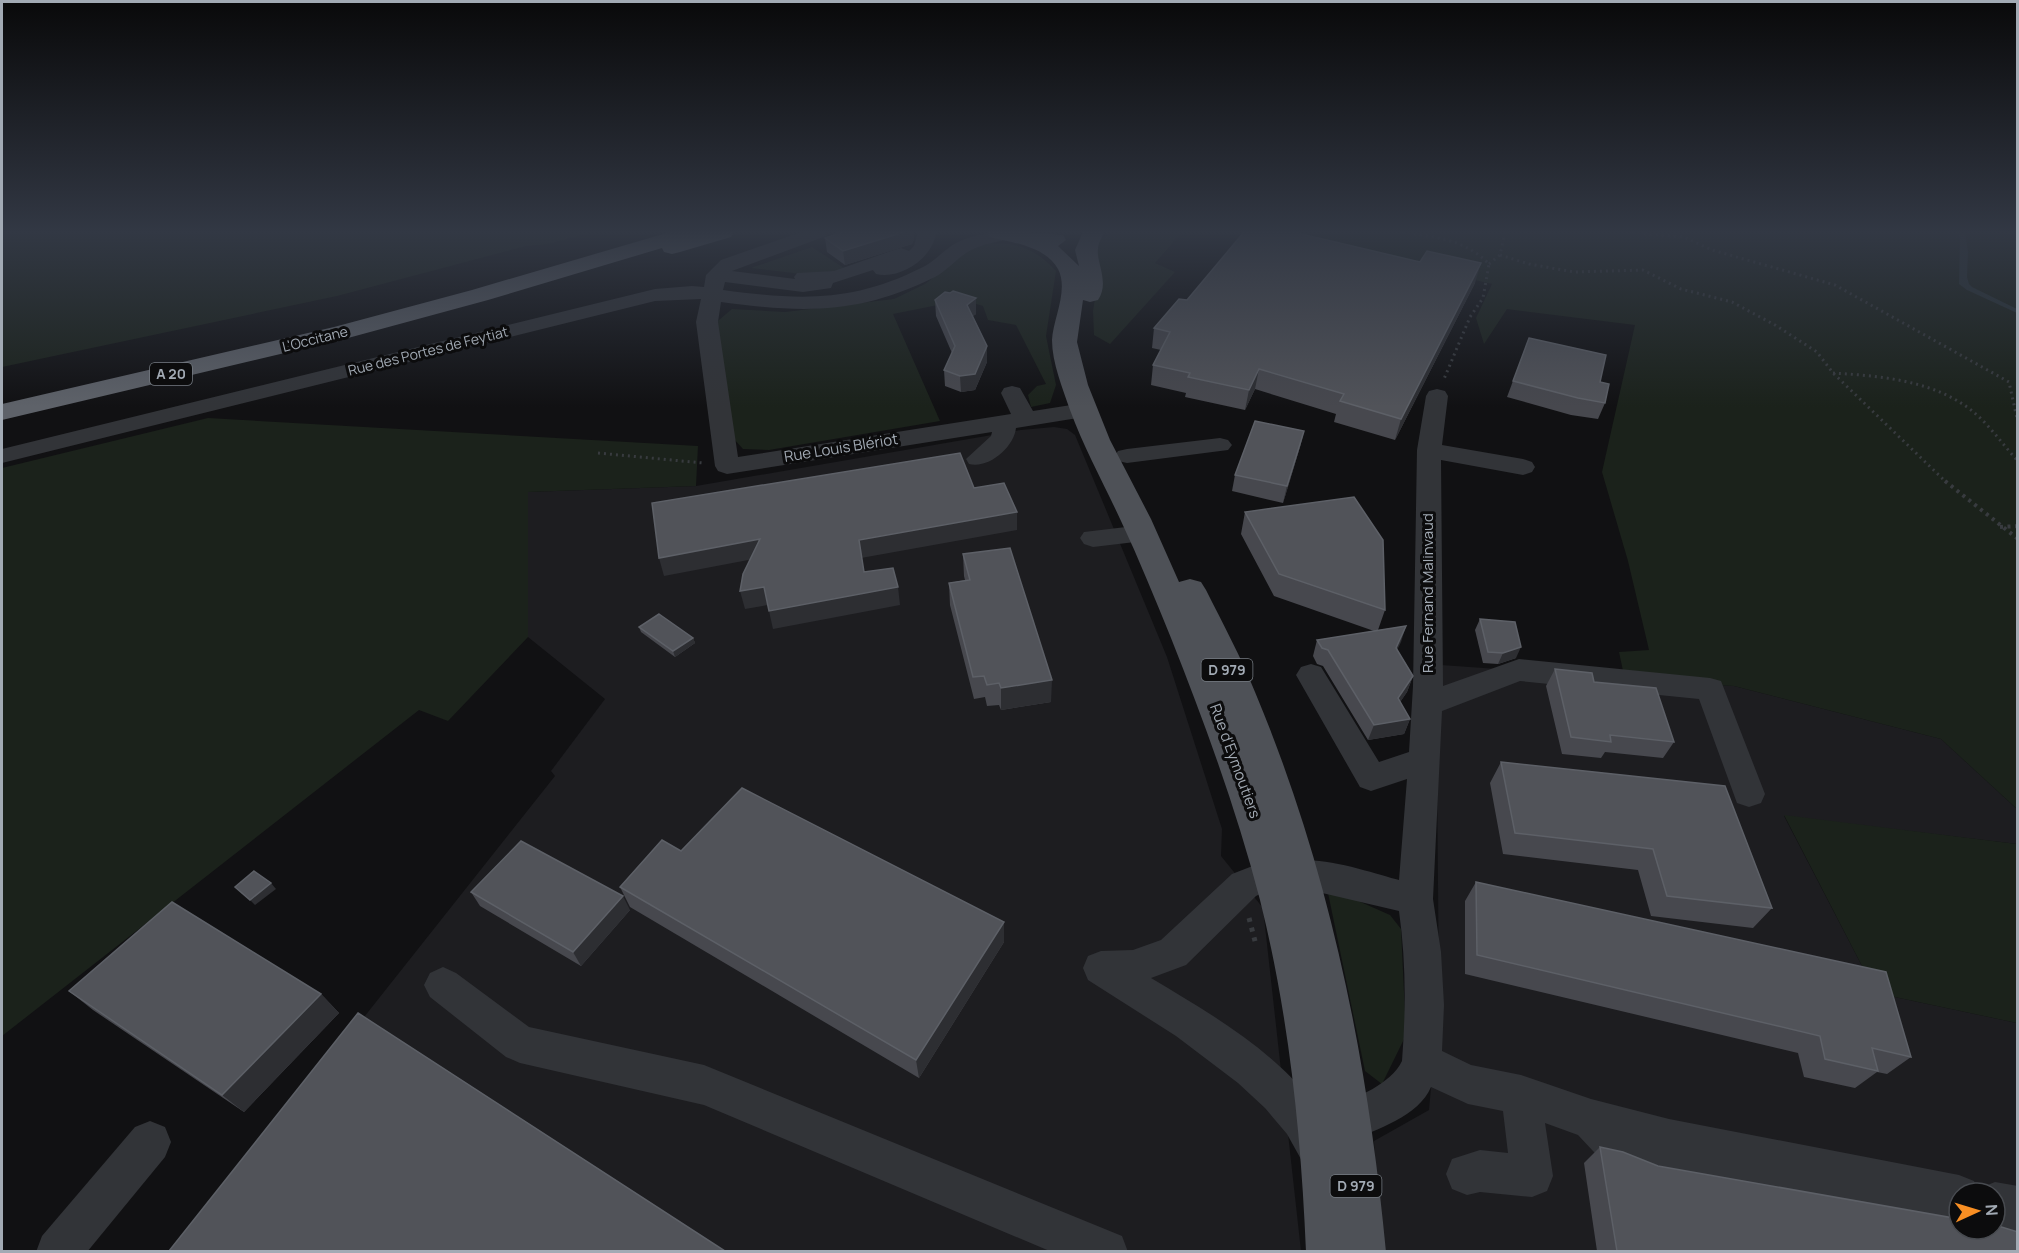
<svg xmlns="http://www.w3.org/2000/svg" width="2019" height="1253" viewBox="0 0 2019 1253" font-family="Manrope,sans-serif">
  <rect width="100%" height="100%" fill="#111113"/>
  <g fill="#1d1d20" fill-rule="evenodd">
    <polygon points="1054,427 1067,429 1075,435 1167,657 1222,829 1221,856 1263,908 1301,1251 178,1252 555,776 551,771 605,699 528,637 527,492 696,486 1021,430"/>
    <path d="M1441,665L1734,686L1941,739L2017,809V844L1784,816L1876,993L2017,1023V1251H1379L1374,1141L1429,1110L1439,998L1437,770ZM1959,1193H1995V1229H1959Z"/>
  </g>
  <g fill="#1b221b">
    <polygon points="2,232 592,232 548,244 526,246 337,296 2,367"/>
    <polygon points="1115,232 1182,232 1155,263 1175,272 1110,344 1094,335 1093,311 1098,279 1097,240"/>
    <polygon points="1270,232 2017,232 2017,809 1941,739 1734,686 1625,680 1619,652 1649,650 1628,561 1602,472 1635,325 1507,309 1484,344 1476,318 1492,284"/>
    <path d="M990,243C1020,243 1035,249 1056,271L1046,336L1056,385L1050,403L1031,407L1028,395L1037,386L1046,384L1016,325L988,320L983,306L963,300L893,314L940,421L769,450L743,449L733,438L713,325L732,309L785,312L894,299L925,284L970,249Z"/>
    <polygon points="812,247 847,270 801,274 751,268"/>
    <polygon points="208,418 698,446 696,486 528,492 528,637 448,721 419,710 2,1036 2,468"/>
    <polygon points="1784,815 2017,844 2017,1023 1876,993"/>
    <polygon points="1328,893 1347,896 1390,915 1401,929 1406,1035 1382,1084 1365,1071"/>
  </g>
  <polygon fill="#293438" points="1958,232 1965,232 1968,252 1967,277 1969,284 1972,287 2017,309 2017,313 1967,290 1959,284 1960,238"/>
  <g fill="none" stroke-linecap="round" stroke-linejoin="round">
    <g stroke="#383b3f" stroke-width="3" stroke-dasharray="2 4" stroke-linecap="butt">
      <path d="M1402,232C1434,237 1465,239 1489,264L1483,298L1470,317L1444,379"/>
      <polyline points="1626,232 1684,237 1712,250 1835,285 2009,382 2018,423"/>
      <polyline points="1500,255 1529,264 1574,272 1643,270 1681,289 1732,302 1775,325 1817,352 1833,373 1946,482"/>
      <polyline points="1489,264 1500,255 1505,232"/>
      <path d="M1833,373C1880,376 1932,380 1971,410C1989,424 2002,444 2018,461"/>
      <polyline points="598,453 703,463"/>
    </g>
    <g stroke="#383b3f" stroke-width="4" stroke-dasharray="3 4.5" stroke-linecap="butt">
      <polyline points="1945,481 2018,539"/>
      <polyline points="2000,527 2018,526"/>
    </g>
    <polyline stroke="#383b3f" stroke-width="5" stroke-dasharray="4 6" stroke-linecap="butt" points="1249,918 1256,945"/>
    <g fill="#323438" fill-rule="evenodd">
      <path d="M801,232H828L826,236L732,271L795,279L794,277L797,273L834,271L894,250L901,248L909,251L914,246L918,232H936C934,257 901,280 876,274L873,270L833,283L831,288L803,292L725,282L723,290C798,300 851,303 921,268C935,262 945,248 958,242C975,234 994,232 1012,232L1013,234L1011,238C998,242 983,244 971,250C958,257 948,270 935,277C858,315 803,313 721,302L718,322L738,457L1011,414L1001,393L1004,388L1012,386L1020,388L1033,411L1084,403L1092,405L1096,410L1092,415L1084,417L1016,428C1014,447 989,469 969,464L966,459L991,436L992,432L727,474L718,471L715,466L696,322L701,299L655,301L2,463V449L655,289L692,286L704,287L706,275L721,260Z"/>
      <path d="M1437,389L1445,391L1448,396L1442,445L1523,459L1532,462L1535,467L1532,472L1523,475L1441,460L1443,686L1519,659L1710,678L1721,681L1765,794L1761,803L1749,807L1737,803L1699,699L1520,681L1442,711L1433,899L1441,952L1444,1005L1442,1051L1471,1065L1521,1075L1591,1099L1669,1119L1959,1175L1974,1181L1978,1192L1980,1188L1995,1182L2018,1186V1252L1980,1239L1975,1229H1995V1193H1959V1229H1975L1959,1237L1640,1179L1608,1167L1578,1135L1545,1123L1553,1176L1547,1191L1532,1197L1480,1192L1467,1195L1452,1189L1446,1174L1452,1159L1480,1150L1508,1153L1503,1111L1468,1104L1431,1087C1419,1116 1376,1130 1349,1141L1335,1135L1329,1121L1335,1107C1357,1097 1391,1084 1402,1061C1406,1010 1406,961 1399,911L1288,885L1286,881L1256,896L1186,965L1151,978C1221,1020 1305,1067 1338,1146L1332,1161L1317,1167L1302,1161L1287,1134L1265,1108L1238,1083L1176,1036L1088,980L1083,968L1088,956L1101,951L1133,950L1161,940L1232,874L1273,858L1285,862L1287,866C1304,849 1376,874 1399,880L1407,779L1371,791L1360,787L1296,675L1301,667L1311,664L1321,667L1379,762L1409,752L1413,686L1417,450L1426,396L1429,391Z"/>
      <polygon points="1220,438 1228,440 1232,445 1228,450 1127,463 1118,461 1115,456 1118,451 1127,449"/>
      <polygon points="1143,525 1152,528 1156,534 1152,540 1093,547 1084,544 1080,538 1084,532"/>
      <polygon points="443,967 456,973 529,1027 704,1065 1122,1236 1128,1252 1052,1252 704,1105 520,1063 506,1057 430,997 424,985 430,973"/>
      <polygon points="150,1121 165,1127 171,1142 165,1157 87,1252 36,1252 42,1236 135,1127"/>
    </g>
    <path fill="#4e5157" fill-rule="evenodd" d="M987,232H1026L1063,235L1066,240L1058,246L1079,266L1075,250L1083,232H1101L1103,235C1101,239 1098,244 1098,249C1096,262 1110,283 1098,300L1090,302L1083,300L1077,342L1088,385L1110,440L1151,519L1179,582L1190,579L1201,582L1206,590C1223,624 1241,657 1255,692C1330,871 1368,1060 1386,1252H1306C1301,1133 1289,1016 1260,900C1237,811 1205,724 1171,638C1155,599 1139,559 1121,521C1104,484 1084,448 1070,410C1063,389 1052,363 1052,340C1053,319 1069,290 1058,269C1045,246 1013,243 990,237Z"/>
    <polygon fill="#5e6269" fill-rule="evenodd" points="670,232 734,232 731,237 680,252 672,254 664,252 662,248 488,300 348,338 2,420 2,404 334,327 472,290"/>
  </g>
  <g fill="#47484e">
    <polygon points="835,232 913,232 914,239 912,244 845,265 827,252 825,238 835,235"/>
    <polygon points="1475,283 1395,440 1334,422 1336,414 1255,389 1245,410 1185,397 1186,393 1151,385 1153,365 1161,350 1152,348 1154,328 1187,300"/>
    <polygon points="935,300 976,314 973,316 987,346 987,362 975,390 961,392 945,386 944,370 952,353 936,316"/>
    <polygon points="1529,338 1600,382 1605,403 1598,419 1571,415 1507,397"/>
    <polygon points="1304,431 1300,447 1283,503 1232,491 1235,475"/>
    <polygon points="1245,512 1385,610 1378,630 1406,626 1397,649 1413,676 1407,692 1400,702 1410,719 1404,734 1368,740 1323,666 1317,664 1313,656 1317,640 1374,631 1274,596 1241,534"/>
    <polygon points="963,554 1051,702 1001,710 999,705 987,706 985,697 974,699 950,605 949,583 965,580 964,576"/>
    <polygon points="1480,619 1516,658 1498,664 1483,663 1475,630"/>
    <polygon points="639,627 693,638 695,643 675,657 641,632"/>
    <polygon points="1555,669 1594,682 1674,742 1663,758 1605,752 1601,758 1562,754 1546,686"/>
    <polygon points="1501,762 1772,908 1753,928 1651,916 1638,870 1503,854 1490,783"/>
    <polygon points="681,851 1004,922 1004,942 919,1078 630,907 620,887"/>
    <polygon points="1476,882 1911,1057 1887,1074 1877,1072 1855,1088 1804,1077 1798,1053 1465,974 1465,901"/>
    <polygon points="471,892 630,910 581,966 480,906"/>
    <polygon points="69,991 321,994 339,1013 244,1112 93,1010"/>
    <polygon points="1600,1147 1658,1166 2018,1251 1597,1251 1584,1163"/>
  </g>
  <g fill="#2d2e32">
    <polygon points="904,232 913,232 914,239 912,244 845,265 843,251"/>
    <polygon points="1481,263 1475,283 1395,440 1401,419"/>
    <polygon points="976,298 976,314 968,320 967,305"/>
    <polygon points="987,346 987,362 975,390 961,392 960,376"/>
    <polygon points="1259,369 1255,389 1245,410 1249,390"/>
    <polygon points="1304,431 1300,447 1283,503 1287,486"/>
    <polygon points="1017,512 1017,530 861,558 859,540"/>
    <polygon points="760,539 764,557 664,576 659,558"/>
    <polygon points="764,587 768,605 745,609 740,591"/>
    <polygon points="898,587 900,605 773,629 769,611"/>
    <polygon points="1406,626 1401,642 1391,663 1396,648"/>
    <polygon points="693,638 695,643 675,657 673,651"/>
    <polygon points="1521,647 1516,658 1498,664 1503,653"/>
    <polygon points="1413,676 1407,692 1392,714 1398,698"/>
    <polygon points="1052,680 1051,702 1001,710 1001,688"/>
    <polygon points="1410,719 1404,734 1368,740 1374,725"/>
    <polygon points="271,883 276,889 255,905 250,900"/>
    <polygon points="623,896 630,910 581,966 573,952"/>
    <polygon points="1004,922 1004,942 919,1078 916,1060"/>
    <polygon points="321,994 339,1013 244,1112 222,1095"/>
  </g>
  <g fill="#515359" stroke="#5d6067" stroke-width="1.5">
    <polygon points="843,232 904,232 843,251 825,238"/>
    <polygon points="1244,232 1293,232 1420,262 1427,251 1481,263 1401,419 1340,401 1344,394 1259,369 1249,390 1188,377 1190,373 1153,365 1170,332 1154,328 1179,299 1187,300"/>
    <polygon points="953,291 976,298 967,305 987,346 975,374 960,376 944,370 955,346 935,300 945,292 950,293"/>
    <polygon points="1529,338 1606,355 1600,382 1609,384 1605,403 1578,398 1513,381"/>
    <polygon points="1255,421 1304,431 1287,486 1235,475"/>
    <polygon points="960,453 974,488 1004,483 1017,512 859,540 864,572 893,568 898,587 769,611 764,587 740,591 743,574 760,539 659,558 652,503"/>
    <polygon points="1354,497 1383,540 1385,610 1279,574 1245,512"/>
    <polygon points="1010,548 1052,680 1001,688 999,683 987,685 984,676 973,677 949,583 970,580 963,554"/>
    <polygon points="659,614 693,638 673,651 639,627"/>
    <polygon points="1480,619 1515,622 1521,647 1503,653 1488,652"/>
    <polygon points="1406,626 1396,648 1413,676 1398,698 1410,719 1374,725 1328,650 1322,648 1317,640"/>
    <polygon points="1555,669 1592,673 1594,682 1656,688 1674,742 1610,735 1611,742 1571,737"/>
    <polygon points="1501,762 1725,786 1772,908 1667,896 1653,849 1515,833"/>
    <polygon points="742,788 1004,922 916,1060 620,887 662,840 681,851"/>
    <polygon points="521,841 623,896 573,952 471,892"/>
    <polygon points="254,871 271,883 250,900 235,887"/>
    <polygon points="1476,882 1886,972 1911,1057 1872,1048 1878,1071 1825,1059 1820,1036 1477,955"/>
    <polygon points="172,902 321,994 222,1095 69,991"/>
    <polygon points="358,1013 725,1251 169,1251"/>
    <polygon points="1600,1147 1623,1152 1658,1166 1959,1219 1959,1229 1995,1229 1995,1225 2018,1232 2018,1251 1617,1251"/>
  </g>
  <linearGradient id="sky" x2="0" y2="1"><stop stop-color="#09090a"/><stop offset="0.57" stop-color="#323844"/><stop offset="1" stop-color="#323844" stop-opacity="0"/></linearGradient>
  <rect width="2019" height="407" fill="url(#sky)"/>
  <g text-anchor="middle" stroke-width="6" stroke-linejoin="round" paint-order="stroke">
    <g font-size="14" fill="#a2aab4" stroke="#0c0c0d">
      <text transform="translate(315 339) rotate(-14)" y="5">L'Occitane</text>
      <text transform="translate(428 351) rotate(-14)" y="5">Rue des Portes de Feytiat</text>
    </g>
    <g fill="#0c0c0d" stroke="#757b82" stroke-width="1.5">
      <rect x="150" y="363" width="42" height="22" rx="4.5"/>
      <rect x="1201.5" y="659" width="51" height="22" rx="4.5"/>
      <rect x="1330.5" y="1175" width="51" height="22" rx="4.5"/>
    </g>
    <g font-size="14" font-weight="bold" fill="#a2aab4">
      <text x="171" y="379">A 20</text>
      <text x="1227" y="675">D 979</text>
      <text x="1356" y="1191">D 979</text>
    </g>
    <g font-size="15" fill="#a2aab4" stroke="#0c0c0d">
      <text transform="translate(841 448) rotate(-9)" y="5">Rue Louis Blériot</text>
      <text transform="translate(1428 593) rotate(-90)" y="5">Rue Fernand Malinvaud</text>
      <text transform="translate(1235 761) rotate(70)" y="5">Rue d'Eymoutiers</text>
    </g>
  </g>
  <rect width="2019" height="1253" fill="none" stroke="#a2aab4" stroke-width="6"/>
  <g transform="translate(1977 1211) rotate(86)"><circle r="28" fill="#0c0c0d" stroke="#484b50" stroke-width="1.5"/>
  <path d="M0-4.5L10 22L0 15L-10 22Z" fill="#f98f23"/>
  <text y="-9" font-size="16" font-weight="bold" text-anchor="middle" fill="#a2aab4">N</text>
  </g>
</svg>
